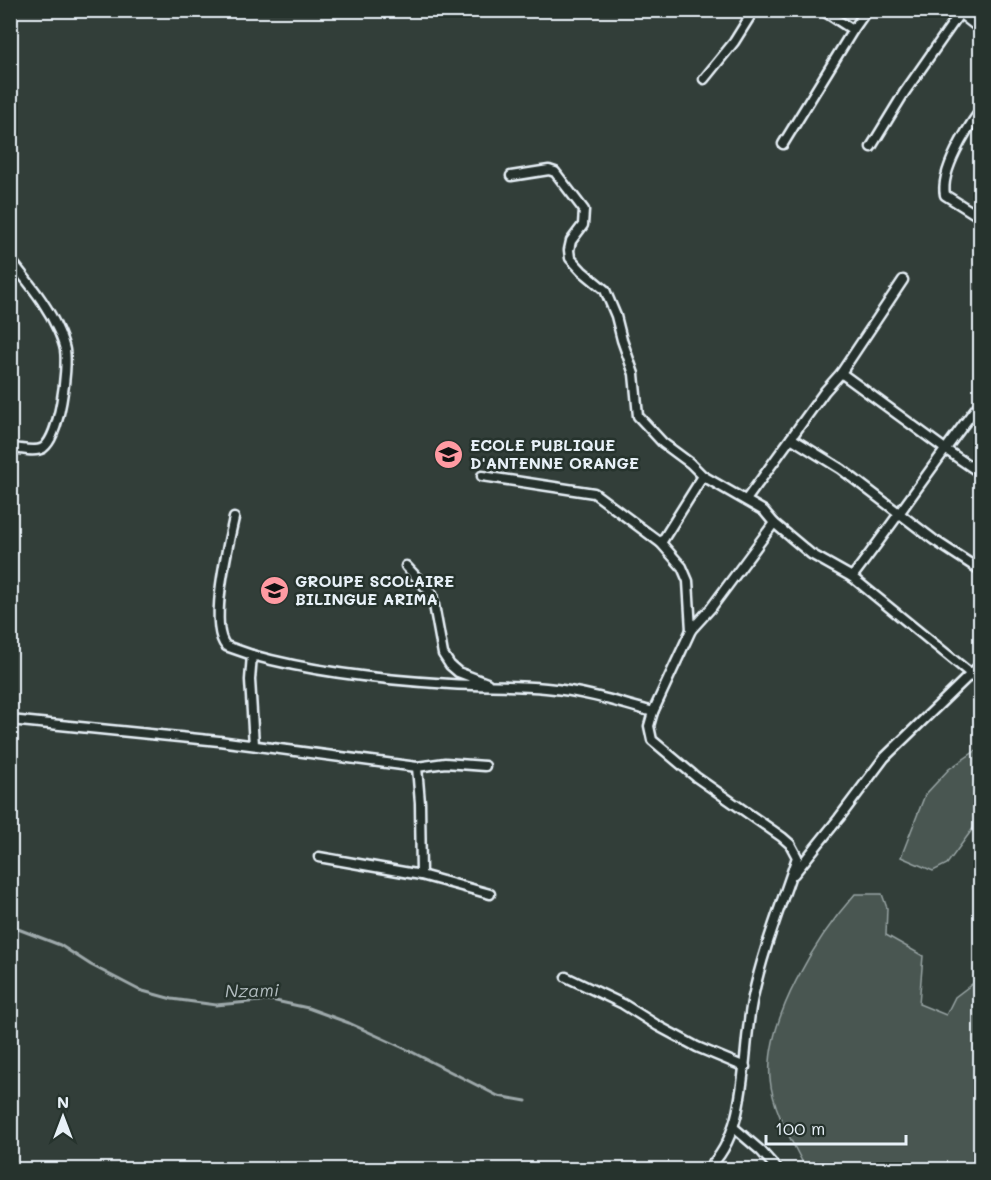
<svg xmlns="http://www.w3.org/2000/svg" width="991" height="1180" viewBox="0 0 991 1180" font-family="Mali,sans-serif">
  <rect width="100%" height="100%" fill="#323e39"/>
  <filter id="ink" filterUnits="userSpaceOnUse"><feTurbulence type="fractalNoise" baseFrequency=".0167" numOctaves="2"/><feDisplacementMap in="SourceGraphic" scale="12" xChannelSelector="R" yChannelSelector="G"/><feConvolveMatrix kernelMatrix="1 2 1 2 8 2 1 2 1" color-interpolation-filters="sRGB"/></filter>
  <g filter="url(#ink)">
    <g fill="#495651" stroke="#98a4a4" stroke-width="1.5">
      <polygon points="980,748 980,822 977,823 947,864 933,871 901,857 925,795 949,769"/>
      <path d="M855,894H882L887,908L886,935L923,956L919,1004L946,1015L955,997L980,978V1169H806C792,1141 773,1111 770,1079C765,1019 817,937 855,894Z"/>
    </g>
    <g fill="none" stroke-linecap="round" stroke-linejoin="round">
      <polyline stroke="#9ea9ab" stroke-width="3" points="10,926 60,945 91,965 139,990 172,999 216,1005 271,1000 308,1008 349,1023 410,1051 498,1096 526,1101"/>
      <defs>
        <g id="minor">
          <polyline points="822,10 853,30"/>
          <polyline points="957,11 980,29"/>
          <polyline points="704,79 734,42 754,10"/>
          <path d="M980,111C967,129 940,171 945,195L980,217"/>
          <polyline points="783,144 853,30 867,10"/>
          <polyline points="871,147 904,93 962,10"/>
          <path d="M511,176L549,170L555,172L584,210L583,225L571,241L569,250L570,258L582,271L605,290L616,316L622,340L634,374L638,416L663,443L690,463L703,476L764,511L774,523L711,608L691,630L653,712L649,726L652,740L696,777L782,837L790,844L797,857C782,903 763,949 753,997C741,1048 750,1134 706,1170"/>
          <path d="M10,259C29,284 46,302 59,332C61,337 64,344 65,350C68,369 60,436 43,448C34,453 20,448 10,448"/>
          <polyline points="841,373 945,449 980,473"/>
          <polyline points="791,438 841,469 934,540 980,570"/>
          <polyline points="482,476 594,493 661,543"/>
          <polyline points="746,500 825,391 841,373 903,280"/>
          <path d="M234,518C228,545 208,626 226,646L252,655"/>
          <polyline points="774,523 811,554 852,577 971,674"/>
          <polyline points="406,566 432,594 443,654 450,665 458,672 487,683"/>
          <path d="M852,577C896,520 936,460 980,403"/>
          <polyline points="691,630 688,581 682,567 661,543 703,476"/>
          <polyline points="10,720 219,741 417,767 445,763 485,766"/>
          <path d="M254,745L250,680L252,655C316,673 384,680 450,684C482,686 515,685 546,688C583,691 618,702 653,712"/>
          <polyline points="319,857 421,875 420,803 417,767"/>
          <polyline points="794,874 839,818 884,758 980,665"/>
          <polyline points="421,875 490,894"/>
          <polyline points="566,977 623,1004 658,1026 697,1047 745,1067"/>
          <polyline points="733,1127 761,1151 778,1170"/>
        </g>
      </defs>
      <use href="#minor" stroke="#e8f1f8" stroke-width="13"/>
      <use href="#minor" stroke="#26332d" stroke-width="8"/>
    </g>
  </g>
  <defs>
    <symbol id="school-disc" viewBox="-11 -11 22 22"><circle r="9.5" fill="#ff9aa2" stroke="#26332d"/><path d="M0-5L7-2L0 1L-7-2ZM-4 1L0 2.5L4 1V4Q0 6-4 4Z" fill="#111"/></symbol>
  </defs>
  <g fill-rule="evenodd">
    <use href="#school-disc" x="432" y="438" width="33" height="33"/>
    <use href="#school-disc" x="258" y="574" width="33" height="33"/>
  </g>
  <g text-anchor="middle" stroke-width="5" stroke-linejoin="round" paint-order="stroke">
    <g font-size="16" font-weight="bold" fill="#e8f1f8" stroke="#26332d" text-anchor="start">
      <text x="470" y="451">ECOLE PUBLIQUE<tspan x="470" dy="18">D'ANTENNE ORANGE</tspan></text>
      <text x="295" y="587">GROUPE SCOLAIRE<tspan x="295" dy="18">BILINGUE ARIMA</tspan></text>
    </g>
    <g font-size="18" font-style="italic" fill="#b1bbbe" stroke="#26332d">
      <text transform="translate(252 991) rotate(-1)" y="6">Nzami</text>
    </g>
  </g>
  <rect width="991" height="1180" fill="none" stroke="#26332d" stroke-width="36"/>
  <rect x="18" y="18" width="955" height="1144" fill="none" stroke="#e8f1f8" stroke-width="2" filter="url(#ink)"/>
  <g transform="translate(63 1117)" stroke="#26332d" stroke-width="4.5" paint-order="stroke">
  <path d="M0-4.5L10 22L0 15L-10 22Z" fill="#e8f1f8"/>
  <text y="-9" font-size="16" font-weight="bold" text-anchor="middle" fill="#e8f1f8">N</text>
  </g>
  <path d="M766 1135v9h140v-9" fill="none" stroke="#e8f1f8" stroke-width="3"/>
  <text x="775" y="1135" font-size="18" fill="#e8f1f8" stroke="#26332d" stroke-width="4.5" paint-order="stroke">100 m</text>
</svg>
